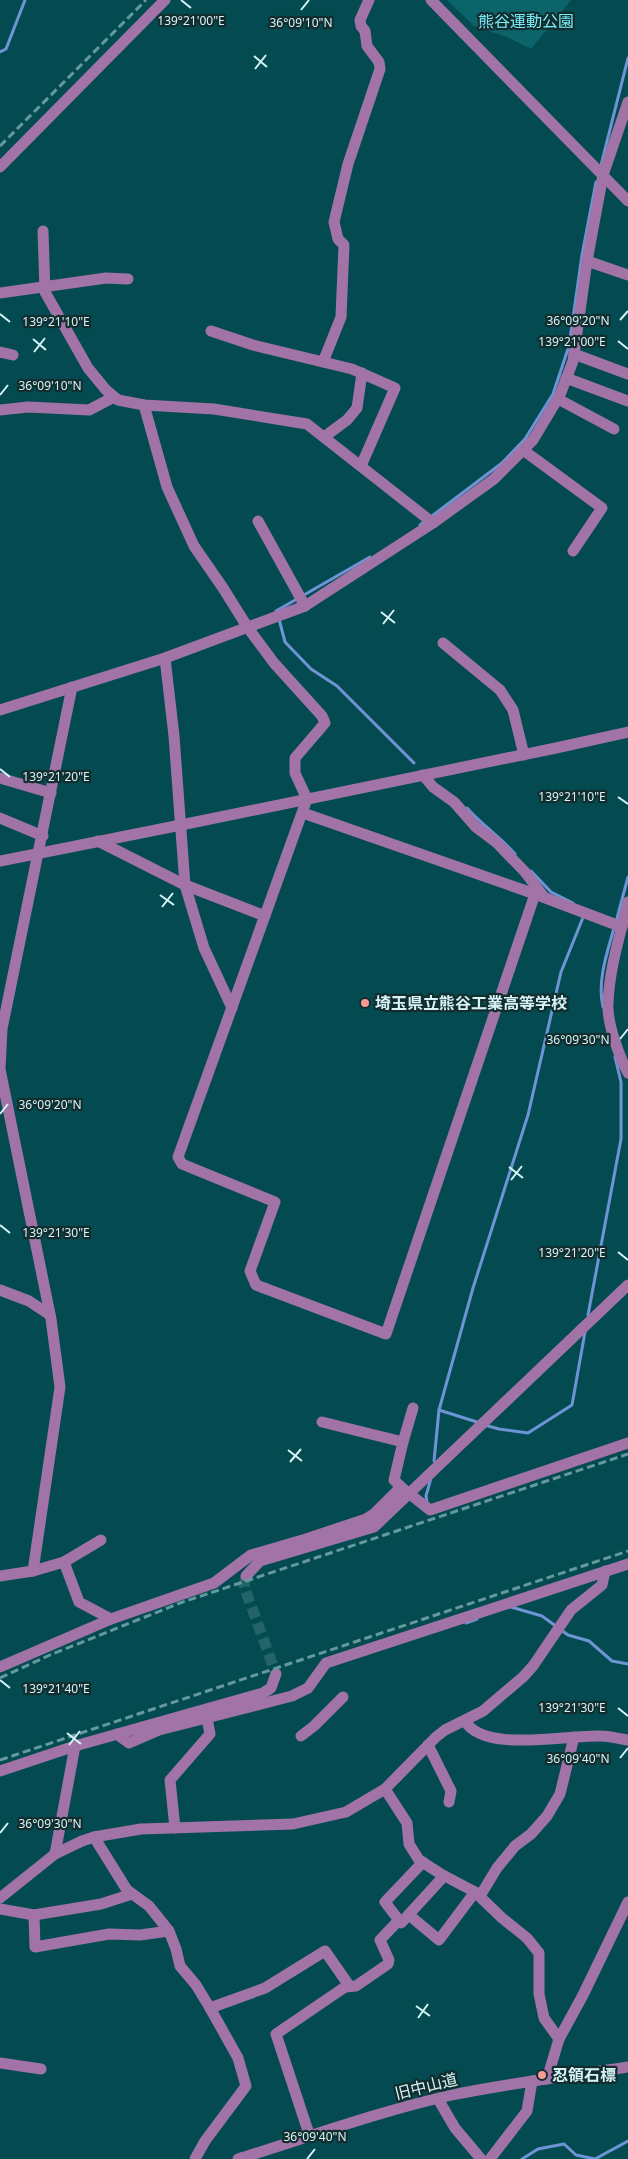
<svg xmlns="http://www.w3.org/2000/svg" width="628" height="2159" viewBox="0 0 628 2159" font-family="'Noto Sans','Noto Sans JP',sans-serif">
  <rect width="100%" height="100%" fill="#034b50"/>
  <polygon fill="#0c646b" points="447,0 571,0 531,49 507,37 474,26"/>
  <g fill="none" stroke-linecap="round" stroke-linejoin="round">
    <g stroke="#6e94d5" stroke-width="3">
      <polyline points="0,52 6,49 25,0"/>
      <polyline points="600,169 628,58"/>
      <polyline points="420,525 502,463 525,439 553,394 569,346 582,255 596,182"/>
      <polyline points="276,613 276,611 370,557"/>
      <polyline points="279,619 285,642 311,669 337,686 414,763"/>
      <path d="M467,808C482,825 500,837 515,854"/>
      <polyline points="531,871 551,892 573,903"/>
      <polyline points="616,922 628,877"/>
      <path d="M603,1007C597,981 607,953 614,928"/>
      <polyline points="588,1315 621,1139 621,1082 615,1057"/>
      <polyline points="439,1410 477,1422"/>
      <polyline points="488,1426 499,1429 528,1433 572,1405 585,1332"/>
      <polyline points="434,1461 439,1410 473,1288 528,1115 561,972 584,915"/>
      <polyline points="427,1502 426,1496 431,1478"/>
      <polyline points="511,1607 542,1616 568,1635 589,1641 612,1661 628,1664"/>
      <polyline points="466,1621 466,1623 477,1619"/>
      <polyline points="522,2159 538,2149 564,2144 576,2155 595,2159"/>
      <polyline points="595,2159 628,2141"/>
    </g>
    <polyline stroke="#236469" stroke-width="11" stroke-dasharray="11 5.5" stroke-linecap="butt" points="246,1576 244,1586 276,1674"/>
    <g stroke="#a273a7" stroke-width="11">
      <polyline points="431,0 628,201"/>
      <polyline points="0,167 165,0"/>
      <polyline points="43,231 45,292 88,368 106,390 118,400 144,405 214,409 307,424 433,523"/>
      <polyline points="587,261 628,275"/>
      <polyline points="0,293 106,278 128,279"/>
      <polyline points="211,331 253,345 352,369 395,388 361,466"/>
      <polyline points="0,352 13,355"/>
      <polyline points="574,354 628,374"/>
      <polyline points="323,362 341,317 344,245 338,239 334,222 348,164 380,69 379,62 367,46 365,31 361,26 360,20 369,0"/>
      <polyline points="566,378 628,401"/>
      <polyline points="558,399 614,429"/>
      <polyline points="144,405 167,487 194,546 223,588 248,628 274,663 322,716 325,723 295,758 295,773 307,799 178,1157 182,1164 275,1202 250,1271 256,1285 386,1334 535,894"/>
      <polyline points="0,410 28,407 89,410 114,397"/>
      <polyline points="324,437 347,420 357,408 362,373"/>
      <polyline points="523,450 602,508 573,551"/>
      <polyline points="258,521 305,606"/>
      <polyline points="443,643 500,690 513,710 524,755"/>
      <polyline points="165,658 174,736 185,885 204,948 232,1008"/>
      <polyline points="0,710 165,658 305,606 433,523 494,479 533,440 560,395 573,361 587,261 603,175 628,102"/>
      <polyline points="423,775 433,787 454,802 476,827 496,842 525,872 544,897"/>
      <polyline points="0,778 51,793"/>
      <polyline points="303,813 535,894 622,927"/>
      <polyline points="0,818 43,836"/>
      <polyline points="98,841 185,885 265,916"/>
      <polyline points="0,861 181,825 556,748 628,732"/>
      <path d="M628,902C620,935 609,970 608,1004C607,1023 619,1056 628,1073"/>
      <polyline points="0,1290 29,1301 50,1315"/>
      <polyline points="322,1422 403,1442"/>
      <polyline points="401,1487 394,1480 403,1442 413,1408"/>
      <polyline points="64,1562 101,1540"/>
      <polyline points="33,1571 60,1387 51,1319 0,1069 2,1029 72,687"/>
      <polyline points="0,1576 33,1571 64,1562 79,1602 111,1619"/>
      <polyline points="246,1576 260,1561 374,1527 628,1285"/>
      <polyline points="0,1667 111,1619 214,1583 251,1555 306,1539 366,1519 374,1514 401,1487 430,1510 628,1443"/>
      <path d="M465,1721C484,1754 570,1734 601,1736C610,1736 619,1739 628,1740"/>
      <polyline points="117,1734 129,1743 159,1730 292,1696 308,1688 326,1663 628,1564"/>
      <polyline points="301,1736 314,1726 343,1697"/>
      <polyline points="428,1745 451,1791 449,1802"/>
      <polyline points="0,1771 75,1746 263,1693 271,1688 276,1674"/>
      <polyline points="385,1789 407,1823 409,1844 419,1860 441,1874 475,1892 502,1918 527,1938 539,1953 539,1994 544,2018 559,2039"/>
      <polyline points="175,1828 170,1780 210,1734 207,1718"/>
      <polyline points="94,1837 127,1890 149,1906 169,1931 176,1949 180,1966 196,1985 210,2008 238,2058 246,2086 205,2141 195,2159"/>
      <polyline points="55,1854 75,1746"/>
      <polyline points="423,1862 385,1902 401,1923 444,1876"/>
      <polyline points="480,1896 497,1868 515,1846 531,1834 547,1816 560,1794 574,1737"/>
      <polyline points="0,1898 55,1854 82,1841 94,1837 141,1829 293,1824 346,1812 385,1789 436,1737 445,1730 483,1711 523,1677 533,1666 571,1610 602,1585 605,1571"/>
      <polyline points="0,1909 34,1915 101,1904 132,1894"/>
      <polyline points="34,1915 35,1947 109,1934 140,1935 169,1931"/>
      <polyline points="409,1915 439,1940 475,1892"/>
      <polyline points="345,1987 356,1986 388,1964 389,1960 380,1940 399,1920"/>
      <polyline points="210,2008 265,1988 325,1951 348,1984 345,1987 276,2034 310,2137"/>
      <polyline points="0,2063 41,2069"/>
      <polyline points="547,2079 559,2039 583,1995 628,1902"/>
      <polyline points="438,2099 455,2128 481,2159"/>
      <path d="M238,2159C309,2137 380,2111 452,2095C510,2083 569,2076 628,2067"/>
      <polyline points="490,2159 527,2111 532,2081"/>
    </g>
    <g stroke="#64999d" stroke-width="3" stroke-dasharray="8 4" stroke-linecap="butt">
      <polyline points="0,146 146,0"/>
      <polyline points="0,1678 50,1655 180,1603 628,1454"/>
      <polyline points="0,1760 628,1551"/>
    </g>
  </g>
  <path fill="none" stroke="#d6f4f7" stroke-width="2" d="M181,0L191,8M301,10L309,0M254,56L267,67M255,69L266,55M0,314L10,322M620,320L628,311M33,339L46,350M618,341L628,349M34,352L45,338M0,395L8,385M381,612L395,623M383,624L394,610M0,769L10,777M618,797L628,804M160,895L174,905M162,907L173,893M620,1039L628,1029M0,1114L8,1104M509,1167L523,1178M511,1180L522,1166M0,1225L10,1233M618,1252L628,1260M288,1450L302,1461M290,1462L301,1449M0,1680L10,1688M618,1708L628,1716M67,1733L81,1744M69,1745L80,1731M620,1758L628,1748M0,1833L8,1823M416,2006L430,2016M418,2018L428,2004M307,2159L315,2149"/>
  <g fill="#f59b96" stroke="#132d2f" stroke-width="2">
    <circle cx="365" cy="1003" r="5"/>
    <circle cx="542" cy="2075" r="5"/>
  </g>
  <g text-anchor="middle" stroke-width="4.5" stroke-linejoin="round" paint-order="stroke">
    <g font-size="16" fill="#78edf8" stroke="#132d2f">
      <text x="526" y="27">熊谷運動公園</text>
    </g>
    <g font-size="16" font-weight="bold" fill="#d6f4f7" stroke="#132d2f" text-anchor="start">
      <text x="375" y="1009">埼玉県立熊谷工業高等学校</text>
      <text x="552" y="2081">忍領石標</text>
    </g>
    <g font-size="16" fill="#d6f4f7" stroke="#132d2f">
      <text transform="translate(426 2086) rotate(-14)" y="6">旧中山道</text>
    </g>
  </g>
  <g font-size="12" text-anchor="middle" fill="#d6f4f7" stroke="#132d2f" stroke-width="4.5" stroke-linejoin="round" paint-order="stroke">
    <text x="191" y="25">139°21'00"E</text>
    <text x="301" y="27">36°09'10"N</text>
    <text x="578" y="325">36°09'20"N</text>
    <text x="56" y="326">139°21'10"E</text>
    <text x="572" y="346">139°21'00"E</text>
    <text x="50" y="390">36°09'10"N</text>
    <text x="56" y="781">139°21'20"E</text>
    <text x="572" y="801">139°21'10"E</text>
    <text x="578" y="1044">36°09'30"N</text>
    <text x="50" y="1109">36°09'20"N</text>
    <text x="56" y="1237">139°21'30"E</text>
    <text x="572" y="1257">139°21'20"E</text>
    <text x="56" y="1693">139°21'40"E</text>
    <text x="572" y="1712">139°21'30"E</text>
    <text x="578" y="1763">36°09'40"N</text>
    <text x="50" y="1828">36°09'30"N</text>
    <text x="315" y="2141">36°09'40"N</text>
  </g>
</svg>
